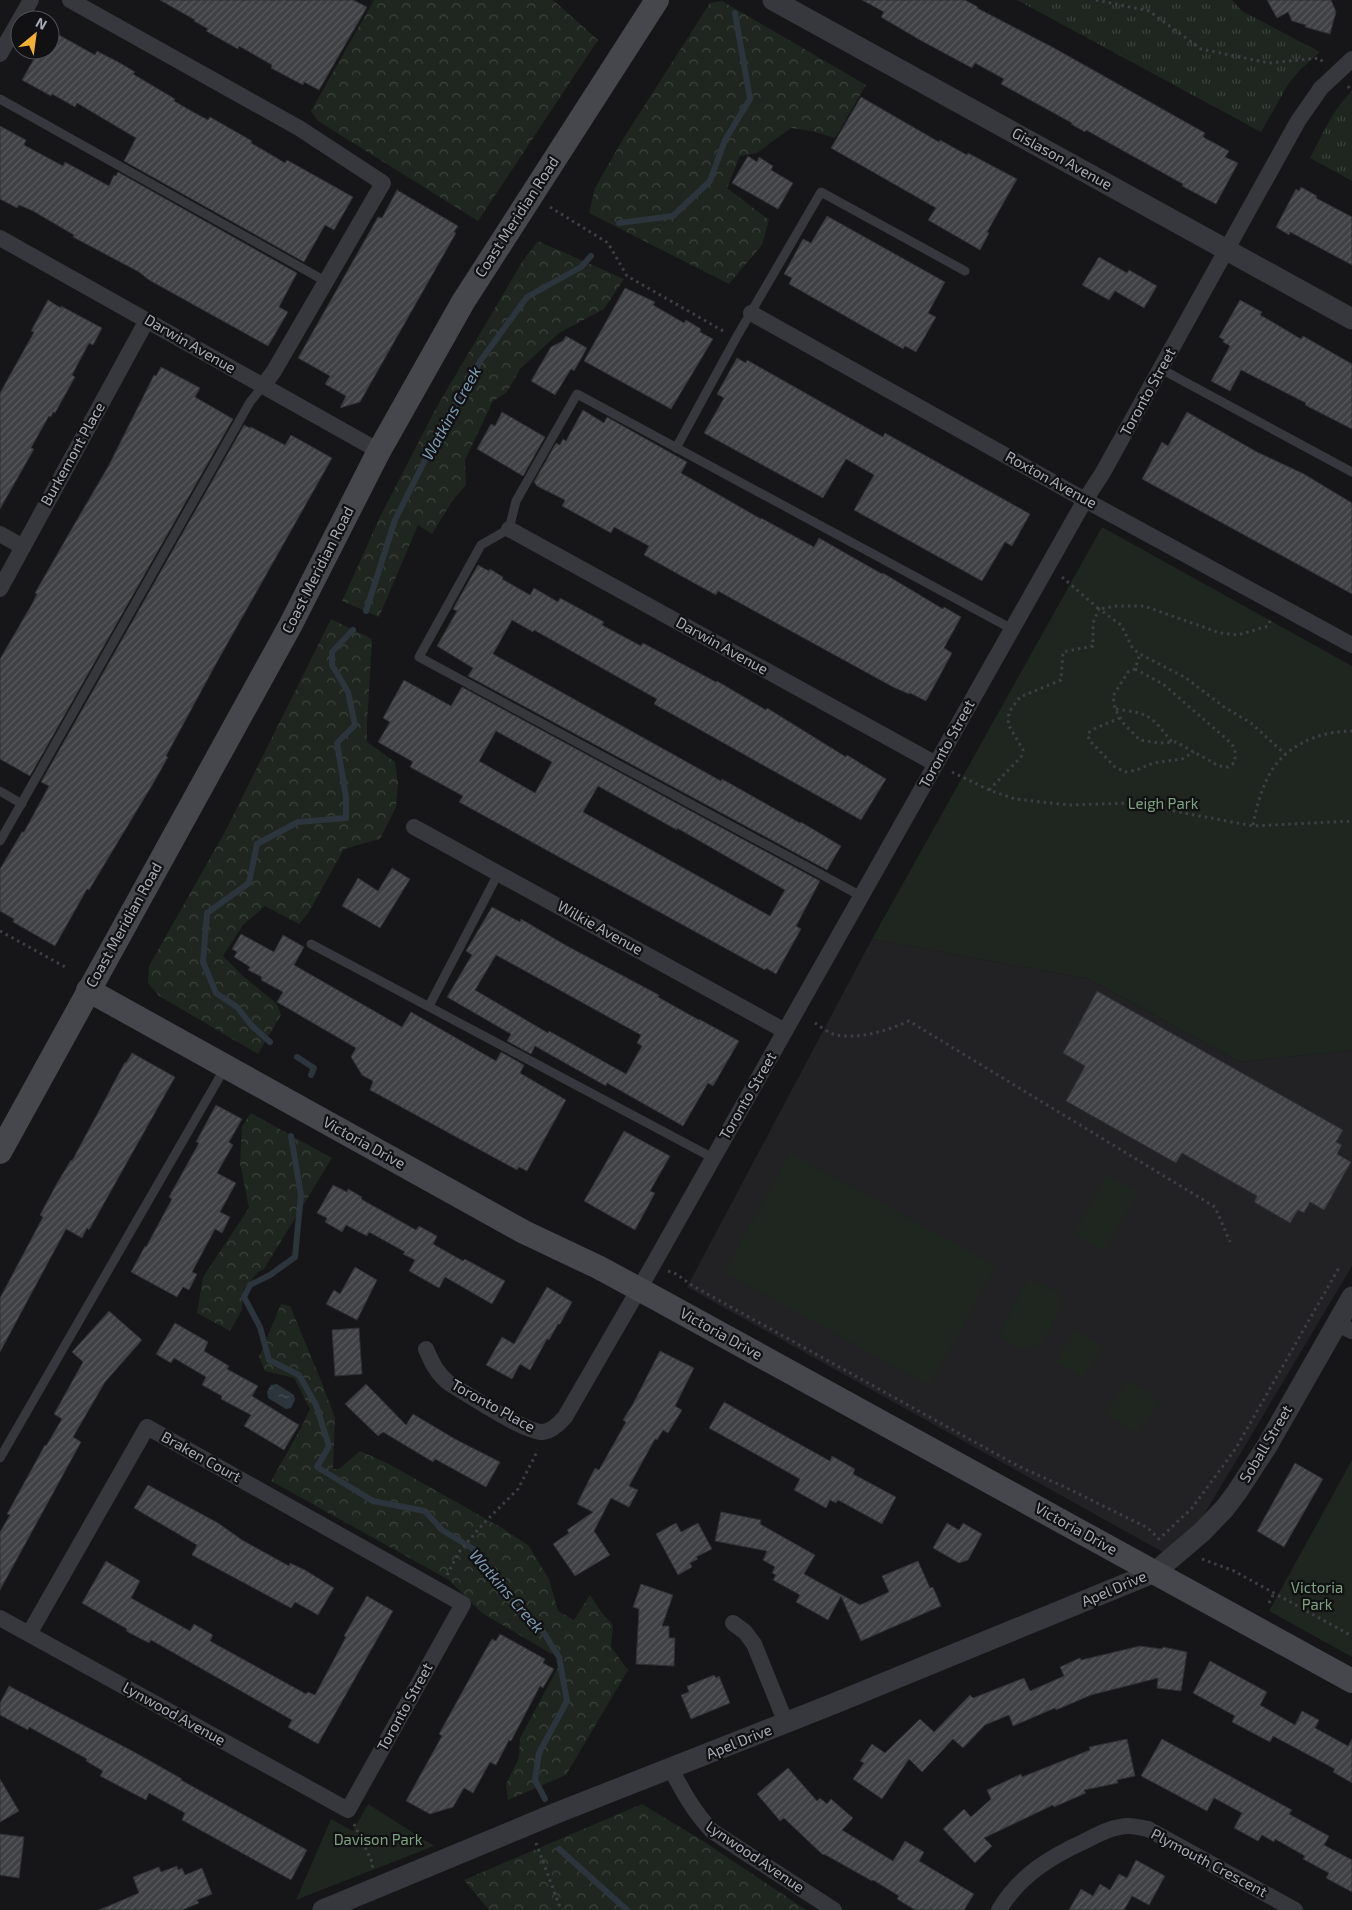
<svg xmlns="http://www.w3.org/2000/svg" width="1352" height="1910" viewBox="0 0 1352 1910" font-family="'Exo 2',sans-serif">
  <defs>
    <pattern id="grass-tufts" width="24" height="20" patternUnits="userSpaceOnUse" patternTransform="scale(1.25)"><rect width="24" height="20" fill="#1e261f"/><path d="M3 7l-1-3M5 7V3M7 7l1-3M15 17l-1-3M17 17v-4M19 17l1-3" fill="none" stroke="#3c433d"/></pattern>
    <pattern id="forest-crowns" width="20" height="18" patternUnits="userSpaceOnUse" patternTransform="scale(1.25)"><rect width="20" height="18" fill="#1e261f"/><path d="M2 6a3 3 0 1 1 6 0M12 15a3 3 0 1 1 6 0" fill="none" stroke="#3c433d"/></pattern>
    <pattern id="water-ripples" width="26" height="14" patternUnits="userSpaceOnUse" patternTransform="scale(1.25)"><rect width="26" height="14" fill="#2c353c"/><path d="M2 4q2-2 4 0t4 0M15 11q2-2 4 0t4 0" fill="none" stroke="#485056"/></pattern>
    <pattern id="building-hatch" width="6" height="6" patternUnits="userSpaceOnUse" patternTransform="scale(1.25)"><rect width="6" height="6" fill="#404145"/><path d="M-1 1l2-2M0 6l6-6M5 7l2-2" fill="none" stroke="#595a5e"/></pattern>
  </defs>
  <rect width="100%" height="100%" fill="#161618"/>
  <polygon fill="#222225" points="872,939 1089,979 1240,1062 1352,1050 1352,1266 1177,1560 687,1287"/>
  <g fill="url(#grass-tufts)">
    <polygon points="1017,0 1232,0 1242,11 1320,52 1301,69 1289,83 1261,132"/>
    <path d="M1352,92V181L1310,158C1321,138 1334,106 1352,92Z"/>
  </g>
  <g fill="url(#forest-crowns)">
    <polygon points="374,0 553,0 598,40 478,221 318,121 311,111"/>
    <polygon points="722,1 866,85 835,138 812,131 791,128 757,153 740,156 727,188 769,220 762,245 729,284 589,213 595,188 623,139 710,3"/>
    <polygon points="538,241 624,279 604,309 559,333 520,369 507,392 493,401 465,460 466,485 453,500 432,534 418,525 379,617 342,601 380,517 435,410 522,262"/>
    <polygon points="331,619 372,639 367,725 367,742 395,762 398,783 396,807 380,839 344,849 309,912 299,924 265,906 243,925 223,956 243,976 277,1004 281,1015 258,1054 159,996 148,983 149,966 227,828"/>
    <polygon points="251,1113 332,1158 264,1269 258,1272 243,1290 242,1310 230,1331 197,1313 203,1277 249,1208 240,1163 242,1126"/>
    <polygon points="281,1304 290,1306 322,1383 335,1418 333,1469 339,1469 360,1451 389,1464 502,1528 528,1545 549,1579 558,1611 574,1620 590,1595 602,1613 613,1625 611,1647 628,1670 566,1775 508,1800 506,1784 519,1758 520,1738 562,1660 482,1613 449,1580 271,1481 301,1428 310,1409 294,1378 265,1371 259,1357"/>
    <polygon points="642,1804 703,1841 806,1910 489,1910 464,1880"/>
  </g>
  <g fill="#1e261f">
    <polygon points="1102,527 1352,666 1352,1050 1240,1062 1089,979 872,939"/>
    <polygon points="790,1153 996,1266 930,1386 724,1272"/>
    <polygon points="1106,1175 1138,1192 1105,1251 1074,1234"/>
    <polygon points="1028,1278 1060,1293 1063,1306 1039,1346 1019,1349 999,1336"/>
    <polygon points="1075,1331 1103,1347 1094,1364 1081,1377 1056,1362"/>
    <polygon points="1129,1379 1160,1402 1137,1434 1105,1412"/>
    <polygon points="1352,1460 1352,1657 1269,1611"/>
    <polygon points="368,1804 434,1846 296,1900 331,1819 353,1831"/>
  </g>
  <polygon fill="url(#water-ripples)" points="277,1384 294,1395 295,1400 291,1408 286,1409 268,1398 267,1392 271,1385"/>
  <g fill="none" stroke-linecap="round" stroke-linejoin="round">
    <g stroke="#2c353c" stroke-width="6">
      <polyline points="619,223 673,216 710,181 725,140 750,99 735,13"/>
      <polyline points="366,611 395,520 440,430 481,360 527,297 581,267 591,256"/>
      <polyline points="270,1042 252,1026 237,1007 216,993 203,962 207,913 249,883 257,844 298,822 346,818 346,797 337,743 355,725 348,692 332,665 332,652 353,630"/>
      <polyline points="297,1057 314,1068 311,1075"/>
      <polyline points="291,1136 301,1195 295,1257 270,1275 250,1285 244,1297 260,1327 269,1360 299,1375 316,1405 329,1446 317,1467 373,1501 425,1511 442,1530 475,1550 501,1589 542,1630 559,1657 567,1701 539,1753 535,1780 545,1799"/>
      <polyline points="559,1849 627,1910"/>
    </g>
  </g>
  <g fill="url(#building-hatch)" stroke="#303034" fill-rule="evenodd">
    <polygon points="160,0 353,0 367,7 319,90 304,82 303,85 271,68 272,65 239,46 238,49 206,31 208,29 194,21 195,20"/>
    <polygon points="862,0 965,0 978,7 977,8 1054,48 1205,133 1203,137 1229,151 1225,157 1238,163 1216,204 1182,186 1183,184 1086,130 1085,132 1071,124 1072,123 1001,84 1004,79 975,63 972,68 920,40 881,17 884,12"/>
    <polygon points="1267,0 1331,0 1336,12 1330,34 1305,27 1306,25 1292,21 1288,12 1277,18"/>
    <polygon points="50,30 95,55 97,51 120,63 135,72 133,74 175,99 174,101 193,112 208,120 210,117 252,141 251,143 270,154 285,163 287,160 353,197 334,230 325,225 304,262 124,161 136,138 77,103 75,107 52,94 51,96 22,80 39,50 50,50"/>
    <polygon points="861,97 939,142 940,140 967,155 968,153 1017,179 987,232 989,233 980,250 928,220 936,208 831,148"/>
    <polygon points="0,126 26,140 24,145 63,166 65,162 109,186 114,175 116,176 118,172 297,273 279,307 288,312 268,346 149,280 139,272 73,237 74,235 33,211 19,205 17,208 0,199"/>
    <polygon points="748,156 757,162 759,157 773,166 771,170 793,183 778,209 732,183"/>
    <polygon points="1301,187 1317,196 1316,198 1352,217 1352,265 1290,232 1289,235 1276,227 1296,189 1299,191"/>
    <polygon points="397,190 458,226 454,232 456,233 360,402 340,408 346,396 325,384 330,376 298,358 378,217 382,218"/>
    <polygon points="827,216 945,282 928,313 936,317 916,352 905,346 903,349 789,284 792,278 784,274 803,239 811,243"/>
    <polygon points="1099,257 1127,273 1129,270 1157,286 1144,308 1115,291 1109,300 1082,285"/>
    <polygon points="625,288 655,302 653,305 684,323 686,320 701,329 700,332 713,339 671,409 584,361"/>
    <polygon points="48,300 61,308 61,306 102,328 93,345 89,343 72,375 75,377 55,413 53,412 51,417 49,416 41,430 31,448 34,449 0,509 0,393 34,332 31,331"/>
    <polygon points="1240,300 1262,312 1260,315 1269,320 1301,339 1303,336 1352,364 1352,429 1305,405 1306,403 1241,370 1230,391 1211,381 1230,346 1223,342 1224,340 1219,337"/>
    <polygon points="566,336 587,348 574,371 571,369 555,395 531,381 551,347 563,341"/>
    <polygon points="737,358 746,363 747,360 883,437 885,433 1030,514 1012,546 1005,542 982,581 854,510 874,475 846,459 823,498 704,433 724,398 717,394"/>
    <polygon points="161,367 200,388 195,397 233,419 30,776 0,759 0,659 32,604 37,594 35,593 67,537 109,465 154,375 156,376"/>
    <polygon points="583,410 604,423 607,417 687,462 681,473 761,519 761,518 814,547 819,538 882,574 883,573 943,609 944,607 961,617 944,648 952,653 926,701 910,693 909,694 893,687 718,591 716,595 694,583 644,555 649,546 614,527 611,533 584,518 562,506 565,500 537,486 534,482 556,443 560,445 563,439 566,441"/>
    <polygon points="502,412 545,437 523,476 477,449 491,424 495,426"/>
    <polygon points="1187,412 1257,452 1304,474 1352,503 1352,594 1142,479 1162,442 1168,446"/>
    <polygon points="244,425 250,428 251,427 285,445 291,435 332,458 217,662 166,756 168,757 154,782 89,890 87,889 55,946 13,922 14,919 0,911 0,869 22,832 24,832 49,786 41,782"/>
    <polygon points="478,565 489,571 490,569 503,577 502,579 530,595 534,588 558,602 560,598 604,622 602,625 641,646 643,643 716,682 717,681 766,710 767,708 846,757 847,755 886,779 861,820 654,704 657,699 534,630 533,632 512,620 493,654 721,781 722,779 800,823 801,822 841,846 827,870 468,676 473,668 437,646 457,611 453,609"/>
    <path d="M404,680L451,706L462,687L820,881L796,926L801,929L776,974L766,968L765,970L459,802L463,796L410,767L413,762L378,742L390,722L383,718ZM496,731L552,762L535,793L479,761ZM598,786L677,830V828L785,890L770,916L583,812Z"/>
    <polygon points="392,868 410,879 380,928 342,906 358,878 378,891"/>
    <path d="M492,907L520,922L521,919L567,946L659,995L658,997L699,1020V1019L739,1041L713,1086L708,1083L683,1126L607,1083L606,1086L535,1046L531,1054L507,1041L511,1034L447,997L472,955L466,951ZM496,955L641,1035L637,1043L642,1046L626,1074L549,1031L548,1033L475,990Z"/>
    <polygon points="241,934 274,952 283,935 304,947 294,965 402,1027 411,1012 496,1061 501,1052 524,1065 520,1073 566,1100 527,1171 519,1167 517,1170 370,1090 373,1081 362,1075 351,1057 356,1048 277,1002 283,992 261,980 262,977 248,970 250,967 234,957 237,952 232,949"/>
    <polygon points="1097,991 1343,1130 1336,1142 1342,1145 1337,1154 1351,1162 1324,1210 1310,1202 1304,1213 1298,1210 1290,1223 1254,1202 1257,1196 1182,1153 1176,1163 1066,1101 1085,1066 1063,1053"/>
    <polygon points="132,1053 175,1077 89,1230 87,1228 82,1238 66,1229 0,1352 0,1298 43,1217 40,1215 56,1185 71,1160 72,1161 125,1062 126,1063"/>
    <polygon points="216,1105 242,1119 229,1142 233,1145 217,1173 236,1183 220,1212 230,1217 222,1233 215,1229 192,1272 197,1274 189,1290 183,1287 177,1297 131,1272 145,1246 146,1247 172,1199 169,1197 199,1143 196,1142"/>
    <polygon points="624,1131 670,1156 650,1191 655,1193 635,1230 584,1201"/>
    <polygon points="333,1185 347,1192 348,1189 362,1197 361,1199 416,1230 419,1226 437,1236 433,1244 463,1261 465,1259 505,1281 492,1304 445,1277 439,1288 409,1271 415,1260 403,1254 405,1252 369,1232 367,1236 346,1225 342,1232 325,1222 327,1218 317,1213"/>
    <polygon points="355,1267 377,1280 357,1320 326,1304 334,1290 340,1294"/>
    <polygon points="547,1287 572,1302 560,1324 558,1324 549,1340 547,1339 530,1370 520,1364 512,1379 486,1365 502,1337 514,1344"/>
    <polygon points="109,1311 142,1340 105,1382 73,1437 81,1442 0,1590 0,1532 10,1515 7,1514 45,1445 46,1446 62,1419 54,1414 83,1362 72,1352"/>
    <polygon points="175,1323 208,1342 204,1351 229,1366 227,1369 258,1386 252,1396 299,1425 284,1450 244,1426 251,1415 221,1399 222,1396 202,1385 206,1377 174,1358 171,1363 156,1354"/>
    <polygon points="359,1328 362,1374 335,1376 332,1330"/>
    <polygon points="660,1351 694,1368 675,1406 682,1410 668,1433 663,1430 657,1440 655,1439 629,1486 638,1490 629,1507 611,1498 594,1531 610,1555 575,1576 553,1544 569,1533 567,1530 593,1512 577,1504 595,1468 599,1470 626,1422 623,1420 633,1404"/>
    <polygon points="366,1384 406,1425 413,1414 455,1439 500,1462 486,1487 435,1459 433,1462 383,1432 378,1436 345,1404"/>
    <polygon points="724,1402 830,1461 832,1456 855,1469 853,1474 896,1497 882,1524 838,1500 836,1503 830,1500 826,1508 794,1490 800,1479 709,1428"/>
    <polygon points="1295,1463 1323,1479 1284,1547 1257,1531"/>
    <polygon points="148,1485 218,1523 242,1540 289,1566 290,1563 305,1570 334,1588 318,1615 295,1602 291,1608 192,1555 197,1545 134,1508"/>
    <polygon points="721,1512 761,1520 760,1524 815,1555 804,1574 860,1605 889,1592 882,1576 918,1561 930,1588 933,1587 941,1606 861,1641 841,1596 828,1620 796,1602 800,1595 773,1580 776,1575 772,1573 775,1567 763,1560 767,1551 715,1541"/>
    <polygon points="676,1523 681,1532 698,1523 712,1549 696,1557 698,1559 690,1563 692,1567 678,1575 656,1534"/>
    <polygon points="947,1523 959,1530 963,1523 982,1534 968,1560 959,1563 933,1548"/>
    <polygon points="106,1561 140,1581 131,1598 190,1631 194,1624 213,1635 210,1641 306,1694 308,1692 315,1695 346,1637 344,1636 367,1596 393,1611 318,1744 288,1727 292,1720 151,1640 149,1643 126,1631 127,1629 82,1603"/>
    <polygon points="641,1584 673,1595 662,1626 669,1626 669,1638 675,1638 674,1666 636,1664 639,1609 633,1607"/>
    <polygon points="500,1634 545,1659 543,1663 554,1669 543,1688 540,1686 511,1741 509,1740 496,1765 490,1762 473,1793 464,1788 453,1807 430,1814 406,1801 442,1736 439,1734 481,1658 492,1639 496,1641"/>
    <polygon points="1140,1646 1162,1649 1163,1647 1187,1652 1181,1691 1157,1688 1158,1678 1091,1695 1056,1710 1055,1708 1013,1726 1009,1715 985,1725 963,1748 953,1739 922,1772 909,1759 882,1799 853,1779 864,1763 860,1761 872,1744 885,1753 920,1719 934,1732 970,1695 973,1698 1024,1678 1030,1691 1064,1676 1060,1667 1080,1658 1081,1660"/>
    <polygon points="1210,1661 1267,1692 1260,1705 1295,1725 1302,1711 1319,1720 1315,1728 1348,1746 1352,1739 1352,1783 1333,1772 1335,1769 1273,1736 1270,1742 1232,1722 1235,1716 1193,1693"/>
    <polygon points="714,1675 716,1678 719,1676 730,1703 691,1719 681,1695 689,1692 687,1686"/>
    <polygon points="9,1686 136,1753 182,1779 181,1780 307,1850 291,1880 182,1820 185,1813 149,1793 146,1800 100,1776 103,1771 86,1761 87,1759 29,1727 28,1730 0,1715 0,1703"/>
    <polygon points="1127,1739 1135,1776 1117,1780 1118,1783 1084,1790 1086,1793 1054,1807 1053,1805 984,1838 992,1846 975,1863 943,1829 964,1809 971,1817 991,1799 987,1790 1021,1774 1022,1777 1090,1750 1089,1747"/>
    <polygon points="1162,1739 1292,1810 1289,1814 1329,1836 1324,1845 1352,1860 1352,1892 1326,1878 1329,1873 1303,1859 1305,1856 1275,1839 1274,1842 1262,1835 1258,1841 1234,1828 1242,1813 1214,1798 1207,1811 1141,1776"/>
    <polygon points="788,1768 817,1801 820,1798 827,1804 831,1799 853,1818 842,1830 893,1861 905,1841 924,1852 919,1861 974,1894 964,1910 915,1910 897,1899 899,1896 873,1880 872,1881 824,1854 823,1855 784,1818 780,1821 757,1794"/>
    <polygon points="0,1779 19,1811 0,1822"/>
    <polygon points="0,1834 24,1837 19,1878 0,1875"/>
    <polygon points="1136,1860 1165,1876 1149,1905 1132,1896 1124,1910 1069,1910 1081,1889 1093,1896 1100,1884 1110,1890 1119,1874 1127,1878"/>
    <polygon points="177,1866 178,1870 182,1868 185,1875 202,1868 212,1894 197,1900 199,1903 182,1910 99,1910 139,1893 133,1877 159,1867 161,1872"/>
  </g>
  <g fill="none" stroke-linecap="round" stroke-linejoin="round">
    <g stroke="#3d3f44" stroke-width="3" stroke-dasharray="2.5 4" stroke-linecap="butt">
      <polyline points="1096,0 1149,11 1201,49 1269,63 1319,58 1324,63"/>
      <polyline points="1348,86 1352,92"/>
      <polyline points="550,207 608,243 627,276 725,332"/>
      <polyline points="1062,577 1099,609 1116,606 1144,606 1220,633 1238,635 1268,626 1271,619"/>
      <path d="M1135,669L1163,684L1231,743C1236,750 1236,755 1234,763L1228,767L1219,766L1176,742L1159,743L1140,740L1124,724L1115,709L1113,696L1128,672L1135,669L1140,654"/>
      <path d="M1116,709C1151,714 1150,715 1172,742"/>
      <polyline points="1120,718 1096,728 1088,733 1089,740 1115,767 1125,772 1137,770 1153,763 1182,759 1194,752"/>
      <polyline points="952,772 989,790 1015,799 1069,805 1131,803 1253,826 1352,821"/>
      <polyline points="989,790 1021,757 1023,750 1008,724 1009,712 1020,697 1061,680 1063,652 1093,646 1093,623 1099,609 1121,625 1133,649 1140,654 1186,678 1224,707 1251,723 1286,755"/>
      <path d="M1253,825C1256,809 1260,793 1268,777C1283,746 1319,731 1352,731"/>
      <polyline points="0,931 67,968"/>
      <path d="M815,1023C821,1027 829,1033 836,1035C861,1039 886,1031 909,1021L1215,1207L1230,1242"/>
      <polyline points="668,1271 676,1274 693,1286 1018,1466 1071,1490 1148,1528 1159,1539 1192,1508 1236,1448 1340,1266"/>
      <polyline points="1202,1559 1234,1571 1352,1636"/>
      <polyline points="447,1575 459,1552 483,1524 518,1489 538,1450"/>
      <polyline points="1269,1603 1274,1593"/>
      <polyline points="354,1824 373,1864 372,1868"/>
      <polyline points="536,1843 561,1910"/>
    </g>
    <g stroke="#37383d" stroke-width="9">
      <polyline points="0,99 325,281"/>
      <polyline points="1161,369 1352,472"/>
      <polyline points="676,448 736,338 821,192 965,271"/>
      <polyline points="0,791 22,804"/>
      <polyline points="0,841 250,402 263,386"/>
      <polyline points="861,896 419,657 481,545 509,529 516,501 577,394 1012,629"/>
      <polyline points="311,944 713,1158"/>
      <polyline points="429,1006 499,872"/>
      <polyline points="0,1458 226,1066"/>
    </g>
    <g stroke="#37383d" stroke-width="16">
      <polyline points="70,0 299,128 383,183 274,371 263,386"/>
      <polyline points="0,54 31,0"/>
      <polyline points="0,238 379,451"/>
      <polyline points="751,313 1085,500 1352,645"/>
      <polyline points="509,529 936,764"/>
      <polyline points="0,534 23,547"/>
      <polyline points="0,589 147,320"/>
      <polyline points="414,827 785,1031"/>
      <polyline points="1336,1323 1352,1331"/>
      <path d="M426,1349C432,1363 437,1374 450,1384C468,1394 525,1433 543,1432C552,1431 559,1424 565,1417L654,1263L1085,500L1102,474L1298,121L1321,88L1352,59"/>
      <polyline points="0,1618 348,1810 463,1604 147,1427 29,1634"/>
      <polyline points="733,1623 745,1632 754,1644 786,1723"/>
      <path d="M671,1769C683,1792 694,1812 712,1831L834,1910"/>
      <path d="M999,1910C1019,1876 1050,1857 1085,1841C1099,1834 1113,1826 1129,1826C1135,1826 1142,1828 1148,1829L1295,1910"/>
    </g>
    <g stroke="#37383d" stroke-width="21">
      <polyline points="773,0 1352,319"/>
      <polyline points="323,1910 554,1814 833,1704 1155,1572 1202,1532 1225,1508 1237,1492 1267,1446 1352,1297"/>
    </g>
    <g stroke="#45474d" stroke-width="24">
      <polyline points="88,990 524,1232 598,1267 659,1300 1352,1681"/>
      <polyline points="0,1152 290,626 379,451 463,302 657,0"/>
    </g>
  </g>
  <g text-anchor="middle" stroke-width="4.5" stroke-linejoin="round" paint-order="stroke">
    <g font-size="15" fill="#a8adb8" stroke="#111113">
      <text transform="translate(1062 159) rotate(29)" y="5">Gislason Avenue</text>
      <text transform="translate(517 217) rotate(-57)" y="5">Coast Meridian Road</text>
      <text transform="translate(190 344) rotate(30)" y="5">Darwin Avenue</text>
      <text transform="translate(1148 392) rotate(-61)" y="5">Toronto Street</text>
      <text transform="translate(73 454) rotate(-61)" y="5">Burkemont Place</text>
      <text transform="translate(1051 480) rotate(29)" y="5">Roxton Avenue</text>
      <text transform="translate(318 570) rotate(-63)" y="5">Coast Meridian Road</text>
      <text transform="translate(722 646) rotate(29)" y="5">Darwin Avenue</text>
      <text transform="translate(947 744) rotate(-61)" y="5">Toronto Street</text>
      <text transform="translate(124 925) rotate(-61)" y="5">Coast Meridian Road</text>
      <text transform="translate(600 928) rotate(29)" y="5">Wilkie Avenue</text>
      <text transform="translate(748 1096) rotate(-60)" y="5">Toronto Street</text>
      <text transform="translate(364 1143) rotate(29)" y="5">Victoria Drive</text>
      <text transform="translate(721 1334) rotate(29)" y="5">Victoria Drive</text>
      <text transform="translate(493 1406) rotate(29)" y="5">Toronto Place</text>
      <text transform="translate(1266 1444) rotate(-59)" y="5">Soball Street</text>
      <text transform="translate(201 1457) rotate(29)" y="5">Braken Court</text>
      <text transform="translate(1076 1529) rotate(29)" y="5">Victoria Drive</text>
      <text transform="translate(1114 1589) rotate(-23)" y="5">Apel Drive</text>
      <text transform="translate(405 1707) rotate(-61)" y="5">Toronto Street</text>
      <text transform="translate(174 1714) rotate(29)" y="5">Lynwood Avenue</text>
      <text transform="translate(739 1742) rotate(-22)" y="5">Apel Drive</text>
      <text transform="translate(755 1857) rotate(34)" y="5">Lynwood Avenue</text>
      <text transform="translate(1209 1863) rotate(28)" y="5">Plymouth Crescent</text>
    </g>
    <g font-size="15" fill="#7fa381" stroke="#111113">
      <text x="1163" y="809">Leigh Park</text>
      <text x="1317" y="1593">Victoria<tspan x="1317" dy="17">Park</tspan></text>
      <text x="378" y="1845">Davison Park</text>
    </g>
    <g font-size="16" font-style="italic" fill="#7f9bb3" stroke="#111113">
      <text transform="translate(451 413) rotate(-61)" y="6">Watkins Creek</text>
      <text transform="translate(507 1591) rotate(49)" y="6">Watkins Creek</text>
    </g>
  </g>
  <g transform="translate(35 35) rotate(29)"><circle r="24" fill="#111113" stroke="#4d4f55"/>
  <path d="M0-4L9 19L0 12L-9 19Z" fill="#f2b134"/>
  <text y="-8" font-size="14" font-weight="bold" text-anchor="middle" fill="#a8adb8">N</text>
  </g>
</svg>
